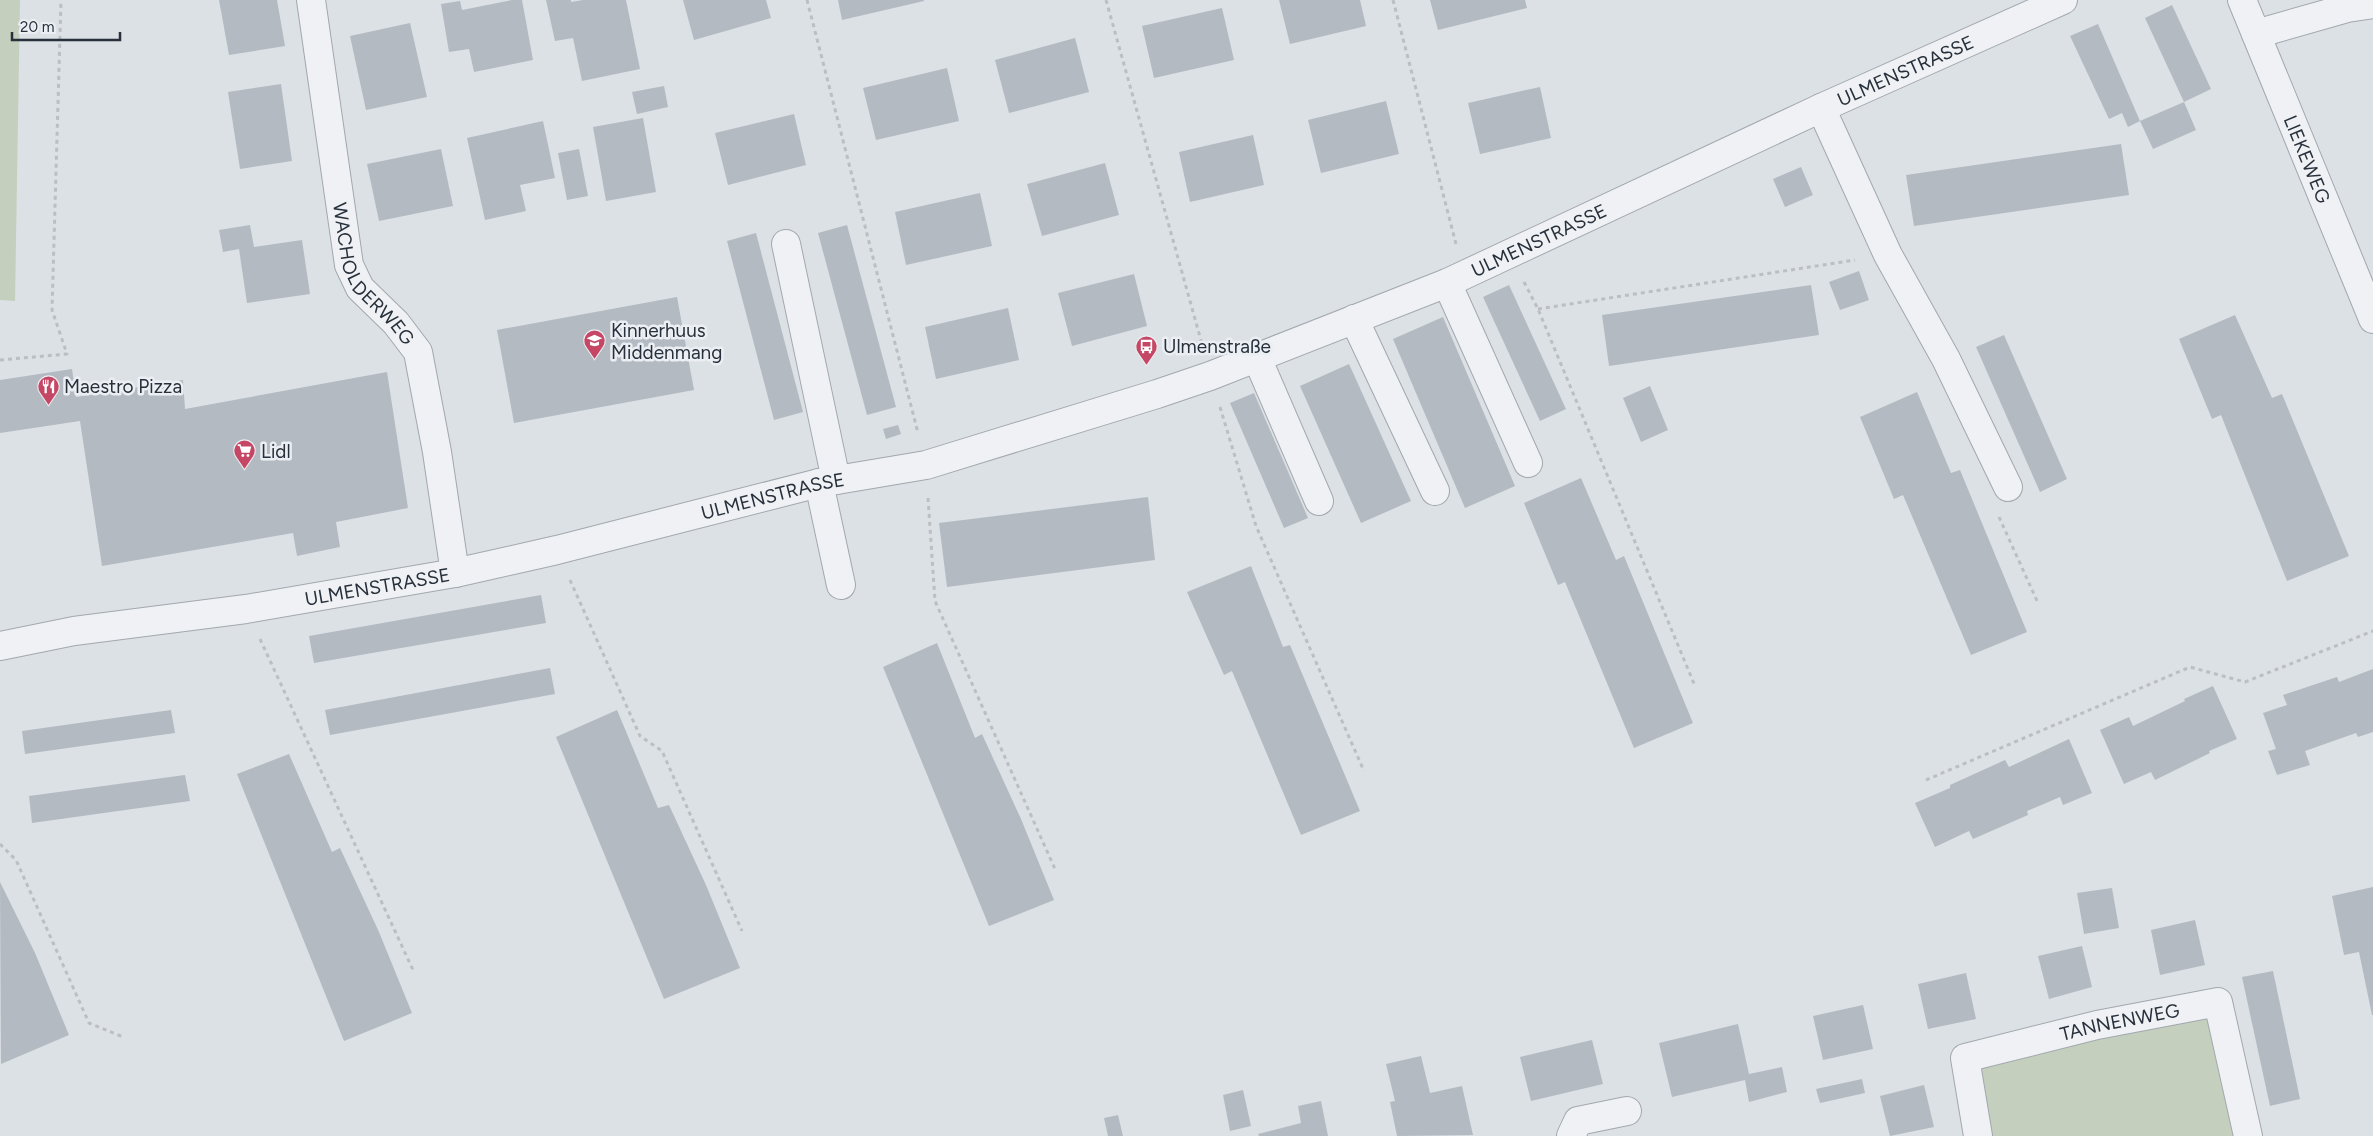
<svg xmlns="http://www.w3.org/2000/svg" width="2373" height="1136" viewBox="0 0 2373 1136" font-family="Figtree,sans-serif">
  <rect width="100%" height="100%" fill="#dce1e5"/>
  <g fill="#c4cfbe">
    <polygon points="0,0 20,0 15,301 0,300"/>
    <polygon points="2218,1002 2248,1136 1978,1136 1965,1059"/>
  </g>
  <g fill="#b4bac2">
    <polygon points="219,0 277,0 285,46 229,55"/>
    <polygon points="512,0 522,0 533,60 474,72 469,49 449,52 441,4 460,1 462,10"/>
    <polygon points="546,0 571,0 571,2 583,0 626,0 640,69 582,81 573,38 555,41"/>
    <polygon points="683,0 766,0 771,18 694,40"/>
    <polygon points="838,0 924,0 924,1 842,20"/>
    <polygon points="1279,0 1360,0 1366,26 1290,44"/>
    <polygon points="1430,0 1525,0 1527,8 1438,30"/>
    <polygon points="2172,5 2211,89 2184,102 2145,18"/>
    <polygon points="1222,8 1234,60 1154,78 1142,26"/>
    <polygon points="410,23 427,97 366,110 350,36"/>
    <polygon points="2098,24 2140,121 2128,127 2122,113 2109,119 2070,36"/>
    <polygon points="1075,38 1089,92 1009,113 995,60"/>
    <polygon points="947,68 959,121 876,140 863,88"/>
    <polygon points="281,84 292,161 240,169 228,92"/>
    <polygon points="664,86 668,107 637,114 632,92"/>
    <polygon points="1540,87 1551,138 1480,154 1468,103"/>
    <polygon points="1386,101 1399,154 1321,173 1308,120"/>
    <polygon points="2184,102 2196,130 2153,149 2140,121"/>
    <polygon points="794,114 806,165 728,185 715,133"/>
    <polygon points="643,118 656,192 606,201 593,127"/>
    <polygon points="543,121 555,178 520,185 526,211 485,220 467,138"/>
    <polygon points="1253,135 1264,185 1190,202 1179,152"/>
    <polygon points="2121,144 2129,195 1914,226 1906,175"/>
    <polygon points="441,149 453,206 379,221 367,164"/>
    <polygon points="579,149 588,196 567,200 558,153"/>
    <polygon points="1105,163 1119,215 1042,236 1027,184"/>
    <polygon points="1801,167 1813,195 1785,207 1773,179"/>
    <polygon points="980,193 992,246 906,265 895,212"/>
    <polygon points="250,225 254,247 302,240 310,294 247,303 239,249 223,252 219,230"/>
    <polygon points="847,225 896,407 867,415 818,233"/>
    <polygon points="756,233 803,412 774,420 727,241"/>
    <polygon points="1859,271 1869,300 1840,310 1829,282"/>
    <polygon points="1134,274 1147,326 1072,346 1058,293"/>
    <polygon points="1509,285 1566,409 1540,421 1483,297"/>
    <polygon points="1811,285 1819,335 1609,366 1602,315"/>
    <polygon points="677,297 694,390 514,423 497,330"/>
    <polygon points="1008,308 1019,360 936,379 925,327"/>
    <polygon points="2235,315 2272,398 2282,394 2349,556 2287,581 2221,415 2212,419 2179,339"/>
    <polygon points="1443,317 1515,486 1465,508 1393,339"/>
    <polygon points="2004,335 2067,479 2040,492 1976,347"/>
    <polygon points="1349,364 1411,501 1361,523 1300,386"/>
    <polygon points="72,369 76,397 183,380 185,409 387,372 408,508 336,522 340,547 297,556 293,533 102,566 80,421 0,433 0,380"/>
    <polygon points="1650,386 1668,430 1641,442 1623,398"/>
    <polygon points="1917,392 1951,473 1960,470 2027,632 1971,655 1903,495 1894,499 1860,417"/>
    <polygon points="1254,393 1308,518 1284,528 1230,403"/>
    <polygon points="898,425 901,434 886,439 883,429"/>
    <polygon points="1581,478 1616,560 1624,556 1693,723 1634,748 1565,582 1558,585 1524,503"/>
    <polygon points="1148,497 1155,560 947,587 939,523"/>
    <polygon points="1251,566 1283,647 1290,645 1360,811 1301,835 1232,671 1224,675 1187,592"/>
    <polygon points="541,595 546,623 314,663 309,636"/>
    <polygon points="937,643 975,738 982,734 1021,819 1054,900 989,926 883,667"/>
    <polygon points="550,668 555,694 330,735 325,710"/>
    <polygon points="2373,669 2373,732 2358,737 2356,733 2305,751 2310,765 2277,775 2268,751 2276,749 2263,713 2287,705 2283,695 2337,677 2339,682"/>
    <polygon points="2213,686 2237,739 2209,751 2210,753 2155,780 2151,772 2124,784 2100,730 2129,717 2133,726 2185,701 2184,699"/>
    <polygon points="171,710 175,733 25,754 22,731"/>
    <polygon points="617,710 658,808 669,805 706,885 740,968 664,999 556,737"/>
    <polygon points="2069,739 2092,793 2063,805 2060,797 2027,811 2028,815 1973,839 1969,831 1935,847 1915,803 1950,788 1950,785 2005,760 2009,767"/>
    <polygon points="289,754 332,852 340,848 379,932 412,1013 344,1041 237,774"/>
    <polygon points="185,775 190,801 32,823 29,796"/>
    <polygon points="0,882 35,953 69,1035 1,1064"/>
    <polygon points="2373,887 2373,1015 2372,1015 2359,952 2344,955 2332,896"/>
    <polygon points="2112,888 2119,928 2084,934 2077,893"/>
    <polygon points="2195,920 2205,965 2160,975 2151,930"/>
    <polygon points="2082,946 2092,987 2049,999 2038,956"/>
    <polygon points="2273,971 2300,1099 2270,1106 2242,977"/>
    <polygon points="1966,973 1976,1019 1928,1029 1918,984"/>
    <polygon points="1863,1005 1873,1049 1823,1060 1813,1016"/>
    <polygon points="1738,1024 1749,1074 1782,1067 1787,1092 1749,1102 1745,1080 1672,1097 1659,1043"/>
    <polygon points="1592,1040 1603,1084 1531,1101 1520,1057"/>
    <polygon points="1421,1056 1430,1093 1462,1086 1473,1135 1397,1136 1390,1102 1395,1101 1386,1064"/>
    <polygon points="1862,1079 1865,1093 1820,1103 1816,1089"/>
    <polygon points="1924,1085 1934,1127 1890,1136 1880,1096"/>
    <polygon points="1243,1090 1251,1126 1230,1131 1223,1095"/>
    <polygon points="1321,1101 1328,1136 1259,1136 1258,1134 1301,1123 1298,1106"/>
    <polygon points="1118,1115 1123,1136 1108,1136 1104,1118"/>
  </g>
  <g fill="none" stroke-linecap="round" stroke-linejoin="round">
    <defs>
      <g id="minor">
        <path id="s1" d="M311,0L349,265L360,288L396,323L418,352L437,452L455,573"/>
        <path id="s2" d="M2242,0L2373,319"/>
        <polyline points="2256,34 2347,8 2373,4"/>
        <polyline points="1821,108 1888,255 1946,359 2008,487"/>
        <polyline points="786,244 836,480"/>
        <polyline points="1447,283 1528,463"/>
        <polyline points="1354,319 1435,491"/>
        <polyline points="1257,358 1319,501"/>
        <polyline points="819,483 841,585"/>
        <path id="s3" d="M0,646L74,631L246,609L455,573L557,550L819,483L926,465L1157,394L1210,376L1447,283L1821,108L2063,0"/>
        <polyline points="1571,1136 1578,1121 1627,1111"/>
        <path id="s4" d="M1978,1136L1965,1058L2097,1025L2218,1002L2248,1136"/>
      </g>
    </defs>
    <use href="#minor" stroke="#a2a8af" stroke-width="30"/>
    <g stroke="#bbbfc4" stroke-width="3" stroke-dasharray="4 4" stroke-linecap="butt">
      <polyline points="807,0 918,433"/>
      <polyline points="1106,0 1202,344"/>
      <polyline points="1393,0 1456,244"/>
      <polyline points="1524,282 1538,309 1695,686"/>
      <polyline points="1538,309 1855,260"/>
      <polyline points="0,360 67,354 52,310 61,0"/>
      <polyline points="1220,407 1256,526 1364,771"/>
      <polyline points="928,498 935,601 1055,869"/>
      <polyline points="1999,517 2038,603"/>
      <polyline points="570,580 640,736 662,751 742,931"/>
      <polyline points="260,639 413,970"/>
      <polyline points="1926,780 2190,667 2245,682 2373,631"/>
      <polyline points="0,844 16,860 89,1023 123,1037"/>
    </g>
    <use href="#minor" stroke="#eff1f4" stroke-width="28"/>
  </g>
  <defs>
    <symbol id="school-pin" viewBox="-11 -11 22 30"><path d="M0 17L-7.5 6A9.5 9.5 0 1 1 7.5 6Z" fill="#c54765" stroke="#ebeff3"/><path d="M0-5L7-2L0 1L-7-2ZM-4 1L0 2.5L4 1V4Q0 6-4 4Z" fill="#fff"/></symbol>
    <symbol id="bus-pin" viewBox="-11 -11 22 30"><path d="M0 17L-7.5 6A9.5 9.5 0 1 1 7.5 6Z" fill="#c54765" stroke="#ebeff3"/><path d="M-5-6H5V4H4V6H2V4H-2V6H-4V4H-5ZM-3.5-4V0h7V-4ZM-3.5 1.2v1.5H-2V1.2ZM2 1.2v1.5H3.5V1.2Z" fill="#fff"/></symbol>
    <symbol id="restaurant-pin" viewBox="-11 -11 22 30"><path d="M0 17L-7.5 6A9.5 9.5 0 1 1 7.5 6Z" fill="#c54765" stroke="#ebeff3"/><path d="M-5-6h1v4h1v-4h1v4h1v-4h1v5L-1.5 .5V6h-2V.5L-5-1ZM5-6V6H3V1.5H1.5Q1.5-4 5-6Z" fill="#fff"/></symbol>
    <symbol id="supermarket-pin" viewBox="-11 -11 22 30"><path d="M0 17L-7.5 6A9.5 9.5 0 1 1 7.5 6Z" fill="#c54765" stroke="#ebeff3"/><path d="M-6-5.5h2.5l.6 2H6L4.5 2H-2.5L-4.4-4H-6ZM-1.5 3.2a1.3 1.3 0 1 0 .1 0ZM3 3.2a1.3 1.3 0 1 0 .1 0Z" fill="#fff"/></symbol>
  </defs>
  <g fill-rule="evenodd">
    <use href="#school-pin" x="582" y="328" width="25" height="34"/>
    <use href="#bus-pin" x="1134" y="334" width="25" height="34"/>
    <use href="#restaurant-pin" x="36" y="374" width="25" height="34"/>
    <use href="#supermarket-pin" x="232" y="438" width="25" height="34"/>
  </g>
  <g text-anchor="middle" stroke-width="5" stroke-linejoin="round" paint-order="stroke">
    <g font-size="19" fill="#27303b" stroke="#ebeff3">
      <text dy="7" stroke="none"><textPath href="#s3" startOffset="2002">ULMENSTRASSE</textPath></text>
      <text dy="7" stroke="none"><textPath href="#s2" startOffset="172">LIEKEWEG</textPath></text>
      <text dy="7" stroke="none"><textPath href="#s3" startOffset="1598">ULMENSTRASSE</textPath></text>
      <text dy="7" stroke="none"><textPath href="#s1" startOffset="286">WACHOLDERWEG</textPath></text>
      <text dy="7" stroke="none"><textPath href="#s3" startOffset="788">ULMENSTRASSE</textPath></text>
      <text dy="7" stroke="none"><textPath href="#s3" startOffset="382">ULMENSTRASSE</textPath></text>
      <text dy="7" stroke="none"><textPath href="#s4" startOffset="238">TANNENWEG</textPath></text>
    </g>
    <g font-size="19" fill="#27303b" stroke="#ebeff3" text-anchor="start">
      <text x="611" y="337">Kinnerhuus<tspan x="611" dy="22">Middenmang</tspan></text>
      <text x="1163" y="353">Ulmenstraße</text>
      <text x="64" y="393">Maestro Pizza</text>
      <text x="261" y="458">Lidl</text>
    </g>
  </g>
  <path d="M12 32v8h108v-8" fill="none" stroke="#27303b" stroke-width="2.5"/>
  <text x="20" y="32" font-size="15" fill="#27303b" stroke="#ebeff3" stroke-width="4" paint-order="stroke">20 m</text>
</svg>
